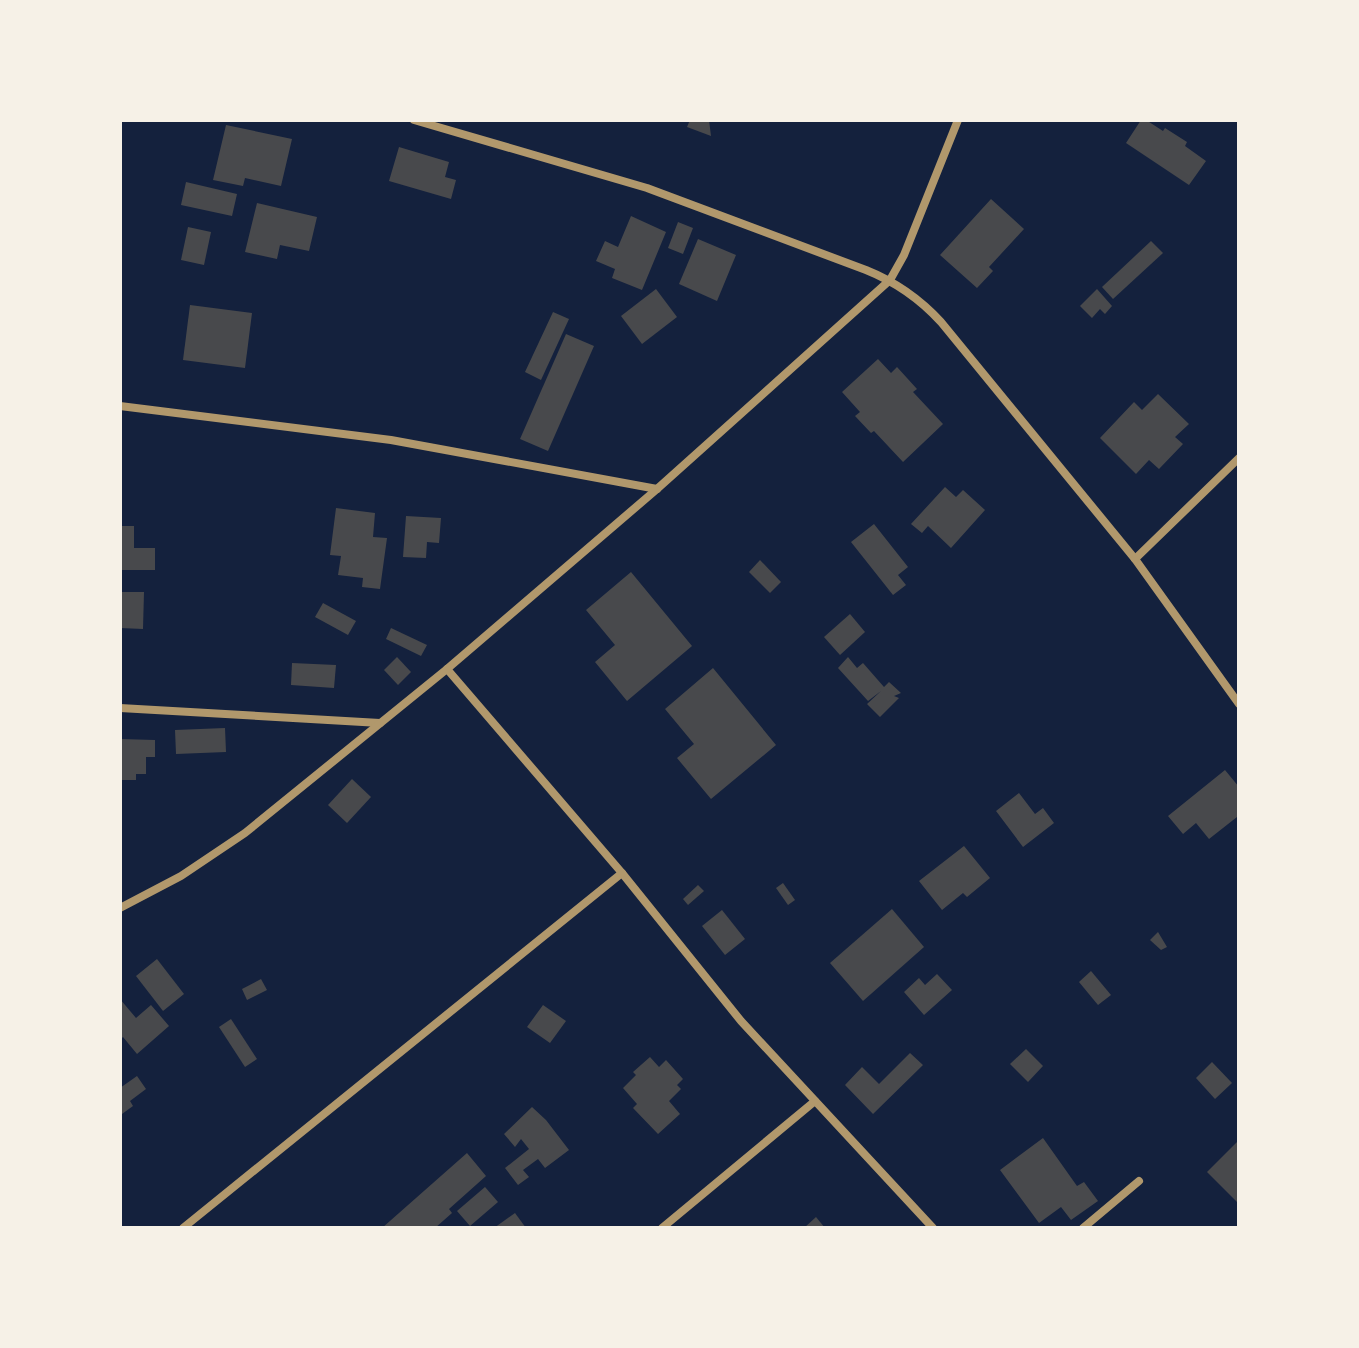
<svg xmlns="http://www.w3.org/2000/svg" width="1359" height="1348" viewBox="0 0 1359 1348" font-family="Mulish,sans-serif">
  <rect width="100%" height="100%" fill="#14213d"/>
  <g fill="#48494c">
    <polygon points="690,120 709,120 711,136 687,127"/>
    <polygon points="1141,120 1146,120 1163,131 1165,128 1187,142 1185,146 1206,161 1189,185 1126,143"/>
    <polygon points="226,125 292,139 281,186 245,178 243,186 213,180"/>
    <polygon points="399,147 449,162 445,177 456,180 451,199 389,181"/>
    <polygon points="186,182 237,194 232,216 181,205"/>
    <polygon points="991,199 1024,229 989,267 993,271 977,288 940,255"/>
    <polygon points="257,203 317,217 309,251 280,245 277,259 245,252"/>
    <polygon points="631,216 666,232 642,290 612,278 615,269 596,261 605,241 618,247"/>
    <polygon points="678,222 693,228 683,254 668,248"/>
    <polygon points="188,227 211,232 204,265 181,260"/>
    <polygon points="698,239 736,255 717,301 679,284"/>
    <polygon points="1151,241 1163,253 1113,299 1102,287"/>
    <polygon points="656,289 677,317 642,344 621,316"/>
    <polygon points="1097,289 1112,306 1105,314 1100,309 1092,318 1080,306"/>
    <polygon points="190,305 252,313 245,368 183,360"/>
    <polygon points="553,312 569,319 541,380 525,372"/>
    <polygon points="566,334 594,346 548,451 520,439"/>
    <polygon points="878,359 891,373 897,367 917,389 913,392 943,424 903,462 874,431 871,433 855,416 860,412 842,392"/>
    <polygon points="1158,394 1189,424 1175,437 1183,444 1159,469 1149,460 1136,474 1100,438 1134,402 1142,410"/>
    <polygon points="945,487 956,497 963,490 985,510 951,548 928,526 922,533 911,524"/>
    <polygon points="336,508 375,513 373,537 387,538 380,589 362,587 363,578 338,575 341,556 330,555"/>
    <polygon points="406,516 441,518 439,543 427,542 426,558 403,557"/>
    <polygon points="874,524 908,567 898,575 906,585 893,595 851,542"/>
    <polygon points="120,526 134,526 134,548 155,548 155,570 120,570"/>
    <polygon points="760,560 781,582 770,593 749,572"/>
    <polygon points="631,572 692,646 627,701 595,662 615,645 586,610"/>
    <polygon points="120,592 144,592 143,629 120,628"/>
    <polygon points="323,603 356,621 348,635 315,617"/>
    <polygon points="850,614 865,632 840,655 824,637"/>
    <polygon points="391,628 427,645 421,656 386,639"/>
    <polygon points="397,657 411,672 398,685 384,670"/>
    <polygon points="848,657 857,668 863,663 884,687 889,682 901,693 894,696 899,698 880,717 867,704 881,691 868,701 838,668"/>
    <polygon points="292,663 336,665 334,688 291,685"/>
    <polygon points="713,668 776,745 711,799 677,758 694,744 665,709"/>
    <polygon points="225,728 226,752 176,754 175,730"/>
    <polygon points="120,739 155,740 155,757 146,757 146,774 136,774 136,780 120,780"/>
    <polygon points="1225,770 1239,787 1239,820 1237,817 1209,839 1196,823 1183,834 1168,816"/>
    <polygon points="352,779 371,797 347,823 328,805"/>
    <polygon points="1019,793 1035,814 1043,808 1054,823 1023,847 996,811"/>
    <polygon points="964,846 990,878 967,897 963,893 942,910 919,881"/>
    <polygon points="783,883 795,900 788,905 776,888"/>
    <polygon points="698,885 704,891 688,905 683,899"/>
    <polygon points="892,909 924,947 863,1001 830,963"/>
    <polygon points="722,910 745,939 725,955 702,926"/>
    <polygon points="1158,932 1167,947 1161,950 1150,940"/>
    <polygon points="157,959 184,994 163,1011 136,976"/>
    <polygon points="1091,971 1111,995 1098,1005 1079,982"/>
    <polygon points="937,974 952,990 924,1015 904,992 919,978 925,985"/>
    <polygon points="261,979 267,990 247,1000 242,989"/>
    <polygon points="120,999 136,1018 151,1005 169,1026 137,1054 123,1037 120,1040"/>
    <polygon points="543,1005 566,1021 550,1043 527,1027"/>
    <polygon points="231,1019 257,1059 245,1067 219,1027"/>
    <polygon points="1026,1049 1043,1066 1028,1082 1010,1064"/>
    <polygon points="910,1053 923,1065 873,1114 845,1085 862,1067 879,1084"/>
    <polygon points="650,1057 659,1067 666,1060 683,1079 677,1085 681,1089 669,1101 680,1114 658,1134 633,1108 637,1104 623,1088 636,1075 633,1072"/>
    <polygon points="1212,1062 1232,1083 1215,1099 1196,1078"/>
    <polygon points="137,1076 146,1089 130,1101 133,1106 122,1114 120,1088"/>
    <polygon points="532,1107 546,1120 569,1150 545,1168 538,1159 523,1170 529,1177 518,1185 505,1168 529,1149 521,1139 515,1147 504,1134"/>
    <polygon points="1043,1138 1077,1186 1084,1182 1098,1201 1071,1220 1061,1207 1039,1223 1000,1170"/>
    <polygon points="1239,1140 1239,1204 1207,1172"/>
    <polygon points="467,1153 486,1176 449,1209 452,1213 435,1228 382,1228"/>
    <polygon points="485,1187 498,1202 470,1226 457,1211"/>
    <polygon points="515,1213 526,1228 494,1228"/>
    <polygon points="816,1217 825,1228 804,1228"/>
  </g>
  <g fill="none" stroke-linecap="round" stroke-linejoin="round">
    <g stroke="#b1986c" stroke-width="8">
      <path d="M414,120L647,188L866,270C896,282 919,298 941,322L1135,559L1239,704"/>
      <polyline points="120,406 391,440 657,489"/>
      <polyline points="1135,559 1239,458"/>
      <polyline points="447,669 622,873 741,1021 933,1228"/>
      <polyline points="120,708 380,723"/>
      <polyline points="120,908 181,876 245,833 447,669 657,489 890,280 904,255 958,120"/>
      <polyline points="183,1228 622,873"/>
      <polyline points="662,1228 815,1101"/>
      <polyline points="1083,1228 1139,1181"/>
    </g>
  </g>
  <rect width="1359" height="1348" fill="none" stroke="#f6f1e7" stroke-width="244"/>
</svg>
